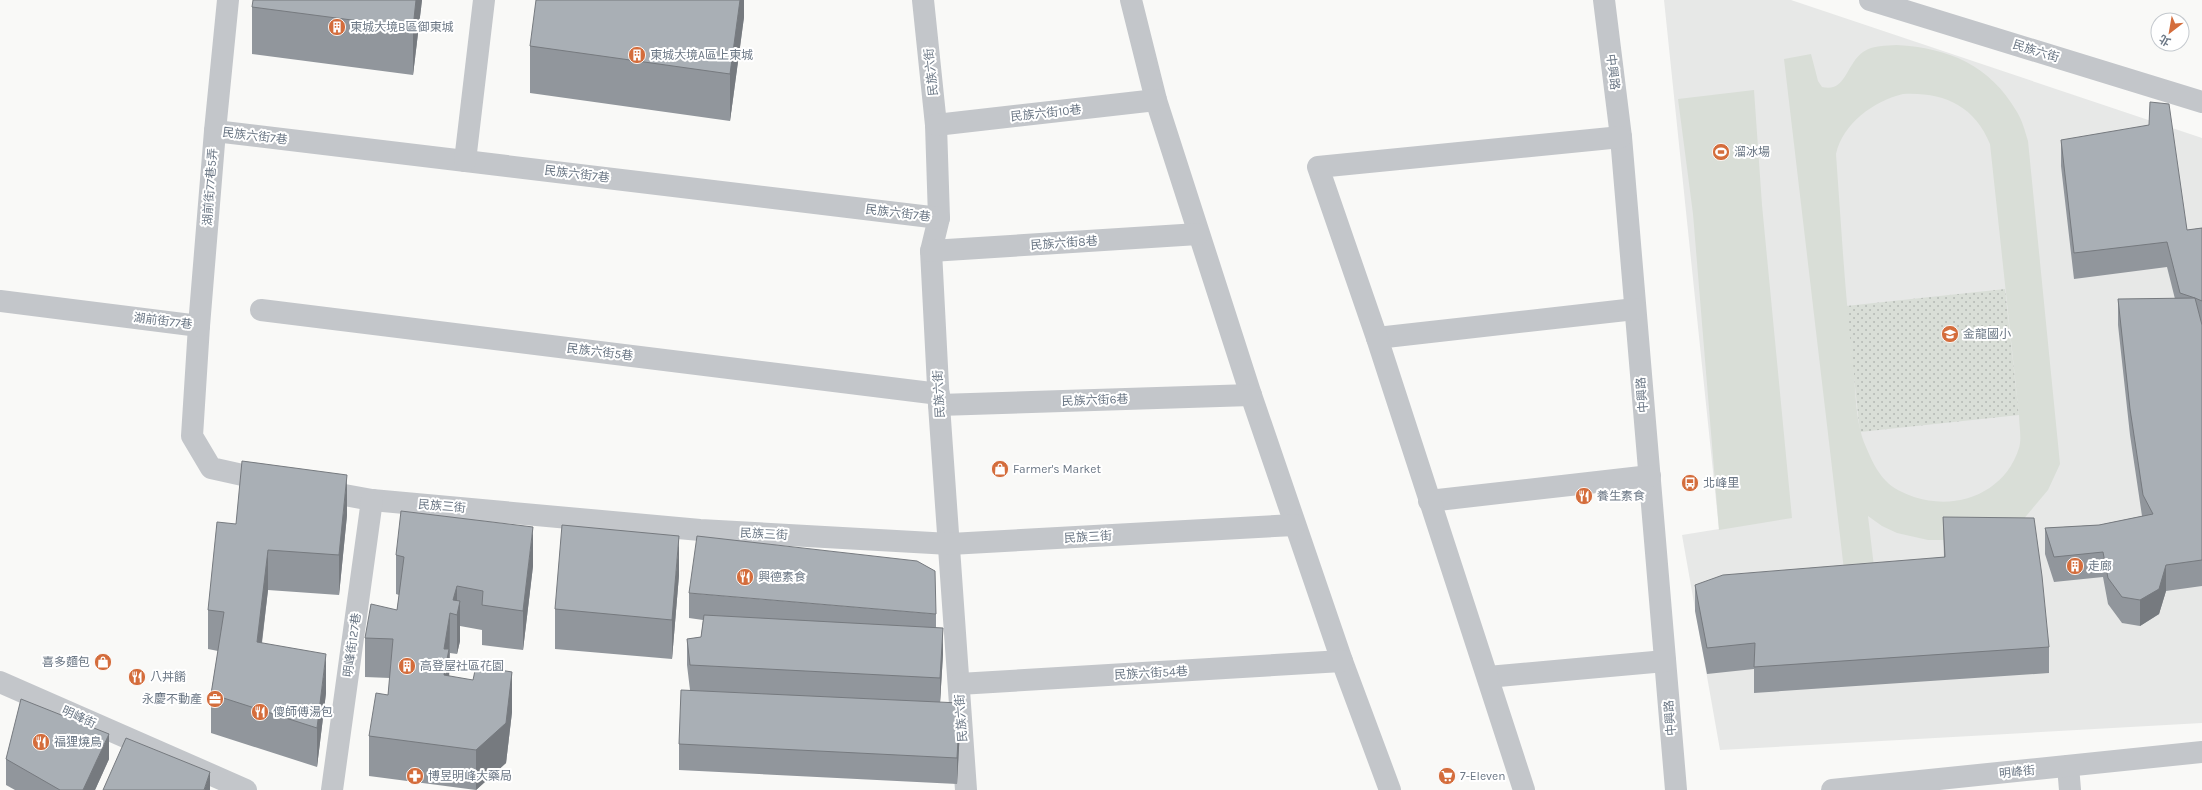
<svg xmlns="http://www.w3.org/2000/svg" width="2202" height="790" viewBox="0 0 2202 790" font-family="Karla,'Noto Sans TC',sans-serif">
  <defs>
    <pattern id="grass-dots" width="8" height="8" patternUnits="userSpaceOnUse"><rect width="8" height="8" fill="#d9ded7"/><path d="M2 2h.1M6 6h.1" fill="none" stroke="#b4b9b4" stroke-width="1.8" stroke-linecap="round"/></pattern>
  </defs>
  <rect width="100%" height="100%" fill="#f9f9f7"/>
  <polygon fill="#e7e8e7" points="1664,0 1791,0 2202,138 2202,723 1720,750 1682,535 1719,529"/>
  <polygon fill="url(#grass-dots)" points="2005,289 2019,415 1860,432 1846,306"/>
  <g fill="#d9ded7" fill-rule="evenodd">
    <path d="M1897,45C1949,48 1990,65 2017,112C2022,120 2025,131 2028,141L2060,464L2048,490L2022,521L1943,540H1928L1897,533L1882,526L1868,516L1876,584L1846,587L1784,59L1811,54L1818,81L1822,87C1846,93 1846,64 1863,52C1873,45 1886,46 1897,45ZM1903,94C1943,92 1974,105 1990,144L2019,415C2019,425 2022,439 2019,448C2005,493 1957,511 1914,497C1904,493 1893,489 1886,481C1877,472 1871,459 1866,447C1855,422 1856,392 1853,364C1845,294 1841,224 1836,154C1843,123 1874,101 1903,94Z"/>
    <polygon points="1754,90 1762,205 1792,518 1719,530 1693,214 1678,99"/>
  </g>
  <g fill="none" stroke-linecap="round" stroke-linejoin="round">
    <g stroke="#c3c6ca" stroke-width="22">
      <polyline points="923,0 936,125 939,218 931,251 939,405 966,790"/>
      <polyline points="1131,0 1156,100 1251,395 1342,661 1390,790"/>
      <polyline points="1604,0 1621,137 1676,790"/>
      <polyline points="1870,0 2202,102"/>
      <polyline points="936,125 1156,100"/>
      <polyline points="215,131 939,218"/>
      <polyline points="465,161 484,0"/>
      <polyline points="931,251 1198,234"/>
      <polyline points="0,301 199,326 192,436 211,468 269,481"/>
      <polyline points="261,310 939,394"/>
      <polyline points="199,326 215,131 228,0"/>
      <polyline points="1377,338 1635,309"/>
      <polyline points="939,405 1251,395"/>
      <polyline points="317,490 372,500 700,530 950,544 1294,525"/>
      <polyline points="1429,501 1650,476"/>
      <polyline points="1488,677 1665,661"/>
      <polyline points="0,682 246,790"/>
      <polyline points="959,684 1342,661"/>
      <polyline points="2068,766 2070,790"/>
      <polyline points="332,790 372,500"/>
      <polyline points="1524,790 1377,338 1318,167 1621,137"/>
      <polyline points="1832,790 2202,752"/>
    </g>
  </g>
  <g fill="#91969c">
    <polygon points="422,0 413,75 252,54 252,7"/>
    <polygon points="744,0 744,17 730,121 530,93 530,46"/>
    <polygon points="2061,140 2187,230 2202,228 2202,586 2166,591 2159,614 2140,626 2122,623 2108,604 2103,577 2054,582 2045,554 2045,528 2099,525 2142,516 2130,435 2118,325 2118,299 2175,299 2167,267 2074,279 2061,166"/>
    <polygon points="347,515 339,595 268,590 262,643 326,693 317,767 211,733 211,694 218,651 208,649 208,610 236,524"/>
    <polygon points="1943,517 2049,647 2049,673 1754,693 1754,669 1707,674 1695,611 1695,585 1944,557"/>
    <polygon points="396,555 533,566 523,650 482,645 482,630 460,626 460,641 457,654 450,653 449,676 512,712 506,763 476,790 369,776 369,736 388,695 390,678 365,677 365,638 397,610 399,595 396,594"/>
    <polygon points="679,575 672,659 555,649 555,609"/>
    <polygon points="689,593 936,614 936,627 943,654 940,702 960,729 957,784 679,770 679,744 690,690 687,665 687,639 701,637 703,620 689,618"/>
    <polygon points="6,759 109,759 95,790 15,790 6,785"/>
  </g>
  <g fill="#767a7f">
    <polygon points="416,0 422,0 413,75 413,28"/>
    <polygon points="740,0 744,0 744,17 730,121 730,74"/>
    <polygon points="347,475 347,515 339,595 339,555"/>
    <polygon points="533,527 533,566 523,650 523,611"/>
    <polygon points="679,536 679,575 672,659 672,620"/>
    <polygon points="268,550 268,590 257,681 257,642"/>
    <polygon points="2166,565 2166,591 2159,614 2140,626 2140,600"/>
    <polygon points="457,586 457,613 460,601 460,641 457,654 457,615 453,600"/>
    <polygon points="450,613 449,689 444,715 444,649"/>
    <polygon points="943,628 943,654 940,704 940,678"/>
    <polygon points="326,654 326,693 317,767 317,728"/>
    <polygon points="512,672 512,712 506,763 476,790 476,750"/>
    <polygon points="960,703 960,729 957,784 957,758"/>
    <polygon points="109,734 109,759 95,790 83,790"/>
    <polygon points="210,772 210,790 204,790"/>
  </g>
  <g fill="#a9afb5" stroke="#767a7f">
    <polygon points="253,0 416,0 413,28 252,7"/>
    <polygon points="536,0 740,0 730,74 530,46"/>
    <polygon points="2150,102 2169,104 2187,230 2202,228 2202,301 2195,298 2202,325 2202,560 2166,565 2159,589 2140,600 2122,597 2108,578 2103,552 2054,557 2045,528 2099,525 2153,514 2143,495 2130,409 2118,299 2195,298 2180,293 2167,242 2074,253 2061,140 2149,125"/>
    <polygon points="242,461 347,475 339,555 268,550 257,642 326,654 317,728 211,694 224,612 208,610 217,522 236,524"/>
    <polygon points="401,511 533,527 523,611 482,605 483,591 457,586 453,600 460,601 457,615 450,613 444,649 449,649 444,675 473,680 476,666 512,672 506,723 476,750 369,736 376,693 388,695 393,639 365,638 371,604 397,610 404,557 396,555"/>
    <polygon points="1943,517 2034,518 2042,576 2049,647 1754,667 1755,643 1707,648 1695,585 1723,575 1945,557"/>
    <polygon points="562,525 679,536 672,620 555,609"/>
    <polygon points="697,536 917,561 935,571 936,614 689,593"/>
    <polygon points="704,615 943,628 940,678 690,665 687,639 701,637"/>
    <polygon points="681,690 960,703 957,758 679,744"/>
    <polygon points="21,699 109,734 83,790 60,790 6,759"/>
    <polygon points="126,738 210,772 204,790 103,790"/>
  </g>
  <defs>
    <symbol id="building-disc" viewBox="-11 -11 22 22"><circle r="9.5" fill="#d46d3c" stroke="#fff"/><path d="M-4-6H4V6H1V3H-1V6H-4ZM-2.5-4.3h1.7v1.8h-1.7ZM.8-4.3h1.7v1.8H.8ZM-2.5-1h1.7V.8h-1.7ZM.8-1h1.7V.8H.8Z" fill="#fff"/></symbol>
    <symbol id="stadium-disc" viewBox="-11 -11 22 22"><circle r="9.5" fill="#d46d3c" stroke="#fff"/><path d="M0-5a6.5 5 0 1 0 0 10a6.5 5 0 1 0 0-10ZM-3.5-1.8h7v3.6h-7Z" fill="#fff"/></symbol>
    <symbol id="school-disc" viewBox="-11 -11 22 22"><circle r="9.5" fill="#d46d3c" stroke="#fff"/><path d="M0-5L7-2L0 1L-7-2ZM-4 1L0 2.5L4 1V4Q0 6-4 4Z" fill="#fff"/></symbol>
    <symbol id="shop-disc" viewBox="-11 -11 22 22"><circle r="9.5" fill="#d46d3c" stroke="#fff"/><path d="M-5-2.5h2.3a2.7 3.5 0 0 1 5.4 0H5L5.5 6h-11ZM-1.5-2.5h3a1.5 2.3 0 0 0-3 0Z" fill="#fff"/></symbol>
    <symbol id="bus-disc" viewBox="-11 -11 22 22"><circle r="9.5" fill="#d46d3c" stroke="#fff"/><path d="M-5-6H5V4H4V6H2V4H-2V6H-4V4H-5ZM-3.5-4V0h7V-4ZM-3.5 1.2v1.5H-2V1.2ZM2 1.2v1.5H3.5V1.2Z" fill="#fff"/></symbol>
    <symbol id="restaurant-disc" viewBox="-11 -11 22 22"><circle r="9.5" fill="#d46d3c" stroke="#fff"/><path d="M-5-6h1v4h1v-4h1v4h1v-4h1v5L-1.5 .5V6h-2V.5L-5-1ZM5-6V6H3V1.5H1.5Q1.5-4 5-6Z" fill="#fff"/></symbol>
    <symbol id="office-disc" viewBox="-11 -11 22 22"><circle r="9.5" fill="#d46d3c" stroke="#fff"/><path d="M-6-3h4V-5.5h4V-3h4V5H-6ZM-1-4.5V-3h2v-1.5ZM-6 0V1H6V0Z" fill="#fff"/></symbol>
    <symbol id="pharmacy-disc" viewBox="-11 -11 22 22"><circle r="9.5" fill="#d46d3c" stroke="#fff"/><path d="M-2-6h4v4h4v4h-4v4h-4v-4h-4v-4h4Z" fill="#fff"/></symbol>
    <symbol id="supermarket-disc" viewBox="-11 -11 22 22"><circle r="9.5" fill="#d46d3c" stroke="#fff"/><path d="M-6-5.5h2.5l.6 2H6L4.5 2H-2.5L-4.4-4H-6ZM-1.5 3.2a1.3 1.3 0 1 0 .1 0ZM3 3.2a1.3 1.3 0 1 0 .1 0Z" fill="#fff"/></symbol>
  </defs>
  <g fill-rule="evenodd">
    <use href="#building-disc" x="327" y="17" width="20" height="20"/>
    <use href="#building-disc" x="627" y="45" width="20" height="20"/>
    <use href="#stadium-disc" x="1711" y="142" width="20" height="20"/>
    <use href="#school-disc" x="1940" y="324" width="20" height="20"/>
    <use href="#shop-disc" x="990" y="459" width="20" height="20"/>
    <use href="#bus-disc" x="1680" y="473" width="20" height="20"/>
    <use href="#restaurant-disc" x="1574" y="486" width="20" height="20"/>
    <use href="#building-disc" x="2065" y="556" width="20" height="20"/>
    <use href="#restaurant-disc" x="735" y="567" width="20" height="20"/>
    <use href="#shop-disc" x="93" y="652" width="20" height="20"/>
    <use href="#building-disc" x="397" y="656" width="20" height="20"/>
    <use href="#restaurant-disc" x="127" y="667" width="20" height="20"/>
    <use href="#office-disc" x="205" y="689" width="20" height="20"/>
    <use href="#restaurant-disc" x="250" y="702" width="20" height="20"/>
    <use href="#restaurant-disc" x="31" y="732" width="20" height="20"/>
    <use href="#pharmacy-disc" x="405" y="766" width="20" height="20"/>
    <use href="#supermarket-disc" x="1437" y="766" width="20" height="20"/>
  </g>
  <g text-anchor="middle" stroke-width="4" stroke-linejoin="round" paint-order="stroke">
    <g font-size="12" fill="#6b7785" stroke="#fff" text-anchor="start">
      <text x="350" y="31">東城大境B區御東城</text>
      <text x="650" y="59">東城大境A區上東城</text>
      <text x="1734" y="156">溜冰場</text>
      <text x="1963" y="338">金龍國小</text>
      <text x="1013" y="473">Farmer's Market</text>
      <text x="1703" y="487">北峰里</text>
      <text x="1597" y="500">養生素食</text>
      <text x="2088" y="570">走廊</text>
      <text x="758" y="581">興德素食</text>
      <text x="90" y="666" text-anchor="end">喜多麵包</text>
      <text x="420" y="670">高登屋社區花園</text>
      <text x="150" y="681">八丼餚</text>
      <text x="202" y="703" text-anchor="end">永慶不動產</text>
      <text x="273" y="716">傻師傅湯包</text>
      <text x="54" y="746">福狸燒鳥</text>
      <text x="428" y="780">博昱明峰大藥局</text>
      <text x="1460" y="780">7-Eleven</text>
    </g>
    <g font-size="12" fill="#6b7785" stroke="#fff">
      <text transform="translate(2036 51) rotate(17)" y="4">民族六街</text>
      <text transform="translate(931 72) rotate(-96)" y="4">民族六街</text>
      <text transform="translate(1613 72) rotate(83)" y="4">中興路</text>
      <text transform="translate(1046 113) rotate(-6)" y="4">民族六街10巷</text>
      <text transform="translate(255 136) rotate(7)" y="4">民族六街7巷</text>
      <text transform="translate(577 174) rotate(7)" y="4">民族六街7巷</text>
      <text transform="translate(210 187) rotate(-86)" y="4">湖前街77巷5弄</text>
      <text transform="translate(898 213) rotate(7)" y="4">民族六街7巷</text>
      <text transform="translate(1064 243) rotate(-4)" y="4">民族六街8巷</text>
      <text transform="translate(163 321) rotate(7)" y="4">湖前街77巷</text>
      <text transform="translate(600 352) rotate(7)" y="4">民族六街5巷</text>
      <text transform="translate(939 394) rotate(-93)" y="4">民族六街</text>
      <text transform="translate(1642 395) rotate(-95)" y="4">中興路</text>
      <text transform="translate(1095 400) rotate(-2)" y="4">民族六街6巷</text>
      <text transform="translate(442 506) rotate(5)" y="4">民族三街</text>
      <text transform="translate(764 534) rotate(3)" y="4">民族三街</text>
      <text transform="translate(1088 537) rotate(-3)" y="4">民族三街</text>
      <text transform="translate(352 645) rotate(-82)" y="4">明峰街127巷</text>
      <text transform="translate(1151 673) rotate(-3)" y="4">民族六街54巷</text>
      <text transform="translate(79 717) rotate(24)" y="4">明峰街</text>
      <text transform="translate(961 718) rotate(-94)" y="4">民族六街</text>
      <text transform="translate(1670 718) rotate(-95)" y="4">中興路</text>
      <text transform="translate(2017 772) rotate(-6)" y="4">明峰街</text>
    </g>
  </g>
  <g transform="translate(2170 32) rotate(211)"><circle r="19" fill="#ffffff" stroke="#c4c9ce"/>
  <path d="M0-3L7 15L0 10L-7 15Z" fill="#d46d3c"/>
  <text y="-6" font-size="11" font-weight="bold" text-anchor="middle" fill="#6b7785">北</text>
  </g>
</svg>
